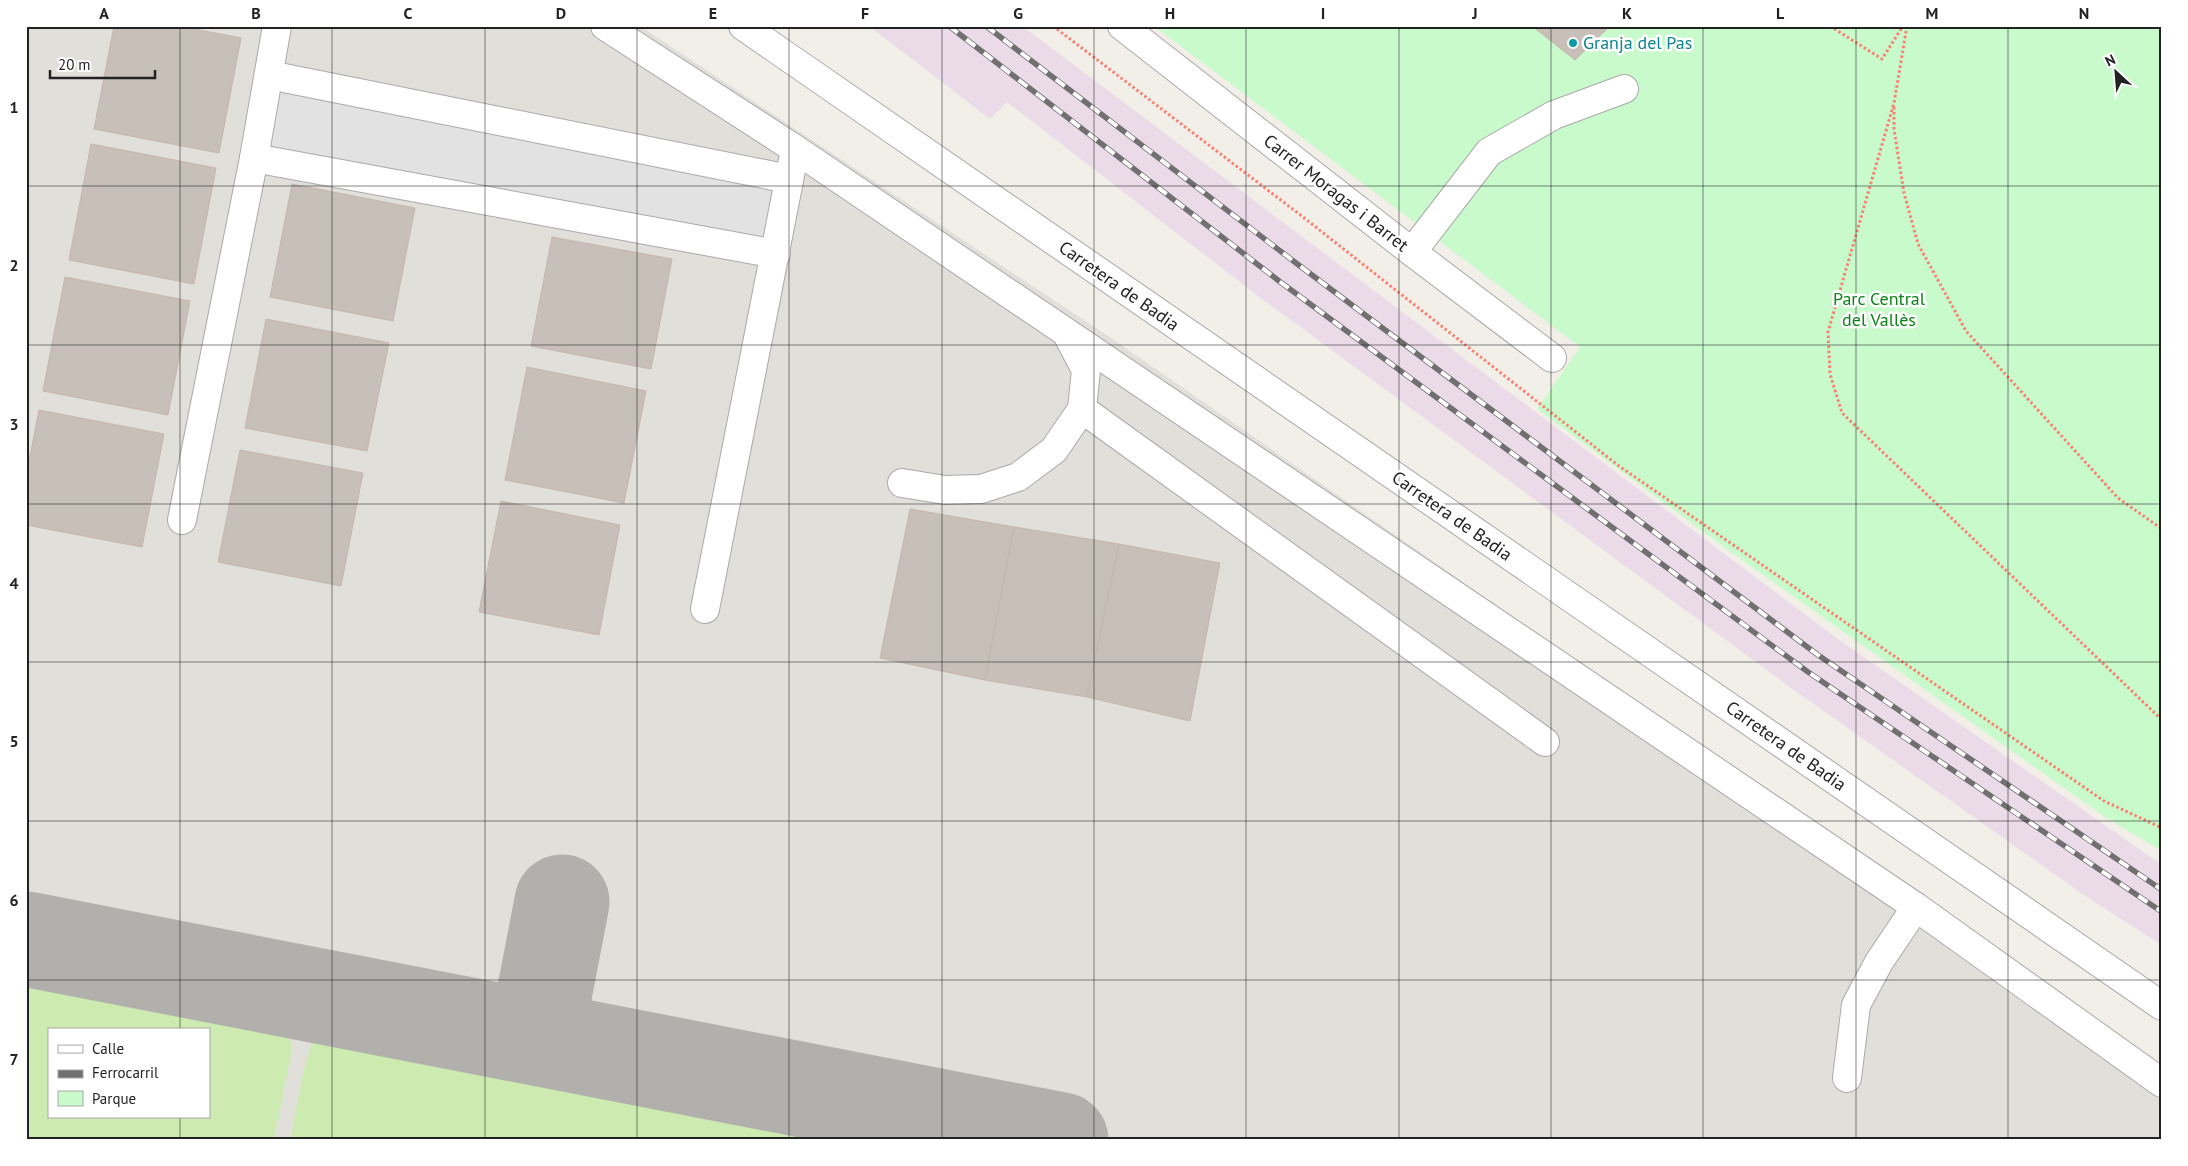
<svg xmlns="http://www.w3.org/2000/svg" width="2188" height="1166" viewBox="0 0 2188 1166" font-family="'PT Sans',sans-serif">
  <rect width="100%" height="100%" fill="#f2efe9"/>
  <polygon fill="#ebdbe8" points="869,26 1022,26 1835,637 2162,865 2162,945 2088,898 1787,685 1258,296 1007,102 990,119"/>
  <path fill="#e1dfda" fill-rule="evenodd" d="M26,26H640L1114,340L1639,704L2162,1071V1140H26ZM49,1030H209V1117H49Z"/>
  <g fill="#cdebb0" fill-rule="evenodd">
    <path d="M26,967L262,1014C278,1022 290,1030 292,1049L274,1140H26ZM49,1030H209V1117H49Z"/>
    <path d="M346,1031L907,1140H291C294,1122 306,1040 319,1033C325,1029 338,1031 346,1031Z"/>
  </g>
  <polygon fill="#c8facc" points="1154,26 2162,26 2162,851 2105,817 1728,550 1537,409 1580,347"/>
  <polygon fill="#e2e2e2" points="269,75 789,179 776,254 254,158"/>
  <g fill="none" stroke-linecap="round" stroke-linejoin="round">
    <g stroke="#b1b0ac" stroke-width="95">
      <polyline points="26,939 1061,1140"/>
      <polyline points="536,1037 562,902"/>
    </g>
  </g>
  <g fill="#c7bfb8" stroke="#c4b6ab">
    <polygon points="114,26 179,26 241,38 219,153 94,129"/>
    <polygon points="1532,26 1610,26 1575,60"/>
    <polygon points="91,144 216,168 194,284 69,260"/>
    <polygon points="292,184 415,208 393,321 270,297"/>
    <polygon points="552,237 672,259 651,369 531,346"/>
    <polygon points="65,277 190,301 168,415 43,391"/>
    <polygon points="266,319 389,343 367,451 245,428"/>
    <polygon points="527,367 646,391 624,503 505,480"/>
    <polygon points="39,410 164,434 142,547 26,525 26,477"/>
    <polygon points="240,450 363,473 341,586 218,562"/>
    <polygon points="501,501 620,525 599,635 479,612"/>
    <polygon points="910,509 1014,527 985,680 880,658"/>
    <polygon points="1014,527 1119,544 1087,697 985,680"/>
    <polygon points="1119,544 1220,563 1190,721 1087,697"/>
  </g>
  <g fill="none" stroke-linecap="round" stroke-linejoin="round">
    <defs>
      <g id="minor">
        <polyline points="605,26 795,149 1916,907 2162,1083"/>
        <polyline points="743,26 2162,1006"/>
        <polyline points="1122,26 1412,252 1552,358"/>
        <polyline points="269,75 789,179"/>
        <polyline points="254,158 776,254"/>
        <polyline points="1412,252 1489,152 1554,115 1624,89"/>
        <polyline points="1082,409 1545,742"/>
        <polyline points="902,483 945,490 981,489 1018,477 1054,450 1082,409 1086,370 1068,336"/>
        <polyline points="182,520 254,158 277,26"/>
        <polyline points="705,609 793,160"/>
        <polyline points="1847,1078 1856,1005 1879,962 1916,907"/>
      </g>
    </defs>
    <use href="#minor" stroke="#a9a9a9" stroke-width="30"/>
    <g stroke="#fa8072" stroke-width="3" stroke-dasharray="2.5 2.5" stroke-linecap="butt">
      <polyline points="1053,26 1303,217 1619,466 2104,801 2162,828"/>
      <polyline points="1830,26 1882,59 1903,26"/>
      <polyline points="1907,26 1894,103 1828,332 1830,374 1842,413 2162,720"/>
      <polyline points="1894,107 1894,129 1904,193 1918,244 1966,331 2118,498 2162,529"/>
    </g>
    <use href="#minor" stroke="#fff" stroke-width="28"/>
    <defs>
      <g id="rail">
        <polyline points="949,26 1279,281 1808,672 2162,912"/>
        <polyline points="986,26 1296,263 1818,655 2162,890"/>
      </g>
    </defs>
    <use href="#rail" stroke="#707070" stroke-width="5.5"/>
    <use href="#rail" stroke="#fff" stroke-width="4" stroke-dasharray="11" stroke-linecap="butt"/>
  </g>
  <path fill="none" stroke="#222" stroke-width="1" stroke-opacity="0.55" d="M180,26V1030M332,26V1140M485,26V1140M637,26V1140M789,26V1140M942,26V1140M1094,26V1140M1246,26V1140M1399,26V1140M1551,26V1140M1703,26V1140M1856,26V1140M2008,26V1140M26,186H2162M26,345H2162M26,504H2162M26,662H2162M26,821H2162M26,980H2162M180,1117V1140"/>
  <circle fill="#0f9aa8" stroke="#fff" stroke-width="2" cx="1573" cy="43" r="5"/>
  <g text-anchor="middle" stroke-width="5" stroke-linejoin="round" paint-order="stroke">
    <g font-size="18" fill="#0d838f" stroke="#fff" text-anchor="start">
      <text x="1583" y="49">Granja del Pas</text>
    </g>
    <g font-size="18" fill="#222" stroke="#fff">
      <text transform="translate(1336 193) rotate(38)" y="6">Carrer Moragas i Barret</text>
      <text transform="translate(1119 286) rotate(35)" y="6">Carretera de Badia</text>
      <text transform="translate(1452 516) rotate(35)" y="6">Carretera de Badia</text>
      <text transform="translate(1786 746) rotate(35)" y="6">Carretera de Badia</text>
    </g>
    <g font-size="18" fill="#0c8416" stroke="#fff">
      <text x="1879" y="305">Parc Central<tspan x="1879" dy="21">del Vallès</tspan></text>
    </g>
  </g>
  <rect width="2188" height="1166" fill="none" stroke="#ffffff" stroke-width="55"/>
  <rect x="48" y="1028" width="162" height="90" fill="#ffffff" stroke="#a7a7a7"/>
  <rect x="58" y="1045" width="25" height="8" fill="#ffffff" stroke="#a7a7a7"/>
  <text x="92" y="1054" font-size="15" fill="#222222">Calle</text>
  <rect x="58" y="1070" width="25" height="8" fill="#707070" stroke="#a7a7a7"/>
  <text x="92" y="1078" font-size="15" fill="#222222">Ferrocarril</text>
  <rect x="58" y="1091" width="25" height="15" fill="#c8facc" stroke="#a7a7a7"/>
  <text x="92" y="1104" font-size="15" fill="#222222">Parque</text>
  <g transform="translate(2116 72) rotate(334)" stroke="#ffffff" stroke-width="4" paint-order="stroke">
  <path d="M0-4L9 19L0 12L-9 19Z" fill="#222222"/>
  <text y="-8" font-size="14" font-weight="bold" text-anchor="middle" fill="#222222">N</text>
  </g>
  <path d="M50 70v8h105v-8" fill="none" stroke="#222222" stroke-width="2.5"/>
  <text x="58" y="70" font-size="15" fill="#222222" stroke="#ffffff" stroke-width="4" paint-order="stroke">20 m</text>
  <rect x="28" y="28" width="2132" height="1110" fill="none" stroke="#222" stroke-width="2"/>
  <g font-size="16" text-anchor="middle" font-weight="bold" fill="#222">
    <text x="104" y="19">A</text>
    <text x="256" y="19">B</text>
    <text x="408" y="19">C</text>
    <text x="561" y="19">D</text>
    <text x="713" y="19">E</text>
    <text x="865" y="19">F</text>
    <text x="1018" y="19">G</text>
    <text x="1170" y="19">H</text>
    <text x="1323" y="19">I</text>
    <text x="1475" y="19">J</text>
    <text x="1627" y="19">K</text>
    <text x="1780" y="19">L</text>
    <text x="1932" y="19">M</text>
    <text x="2084" y="19">N</text>
    <text x="14" y="113">1</text>
    <text x="14" y="271">2</text>
    <text x="14" y="430">3</text>
    <text x="14" y="589">4</text>
    <text x="14" y="747">5</text>
    <text x="14" y="906">6</text>
    <text x="14" y="1065">7</text>
  </g>
</svg>
